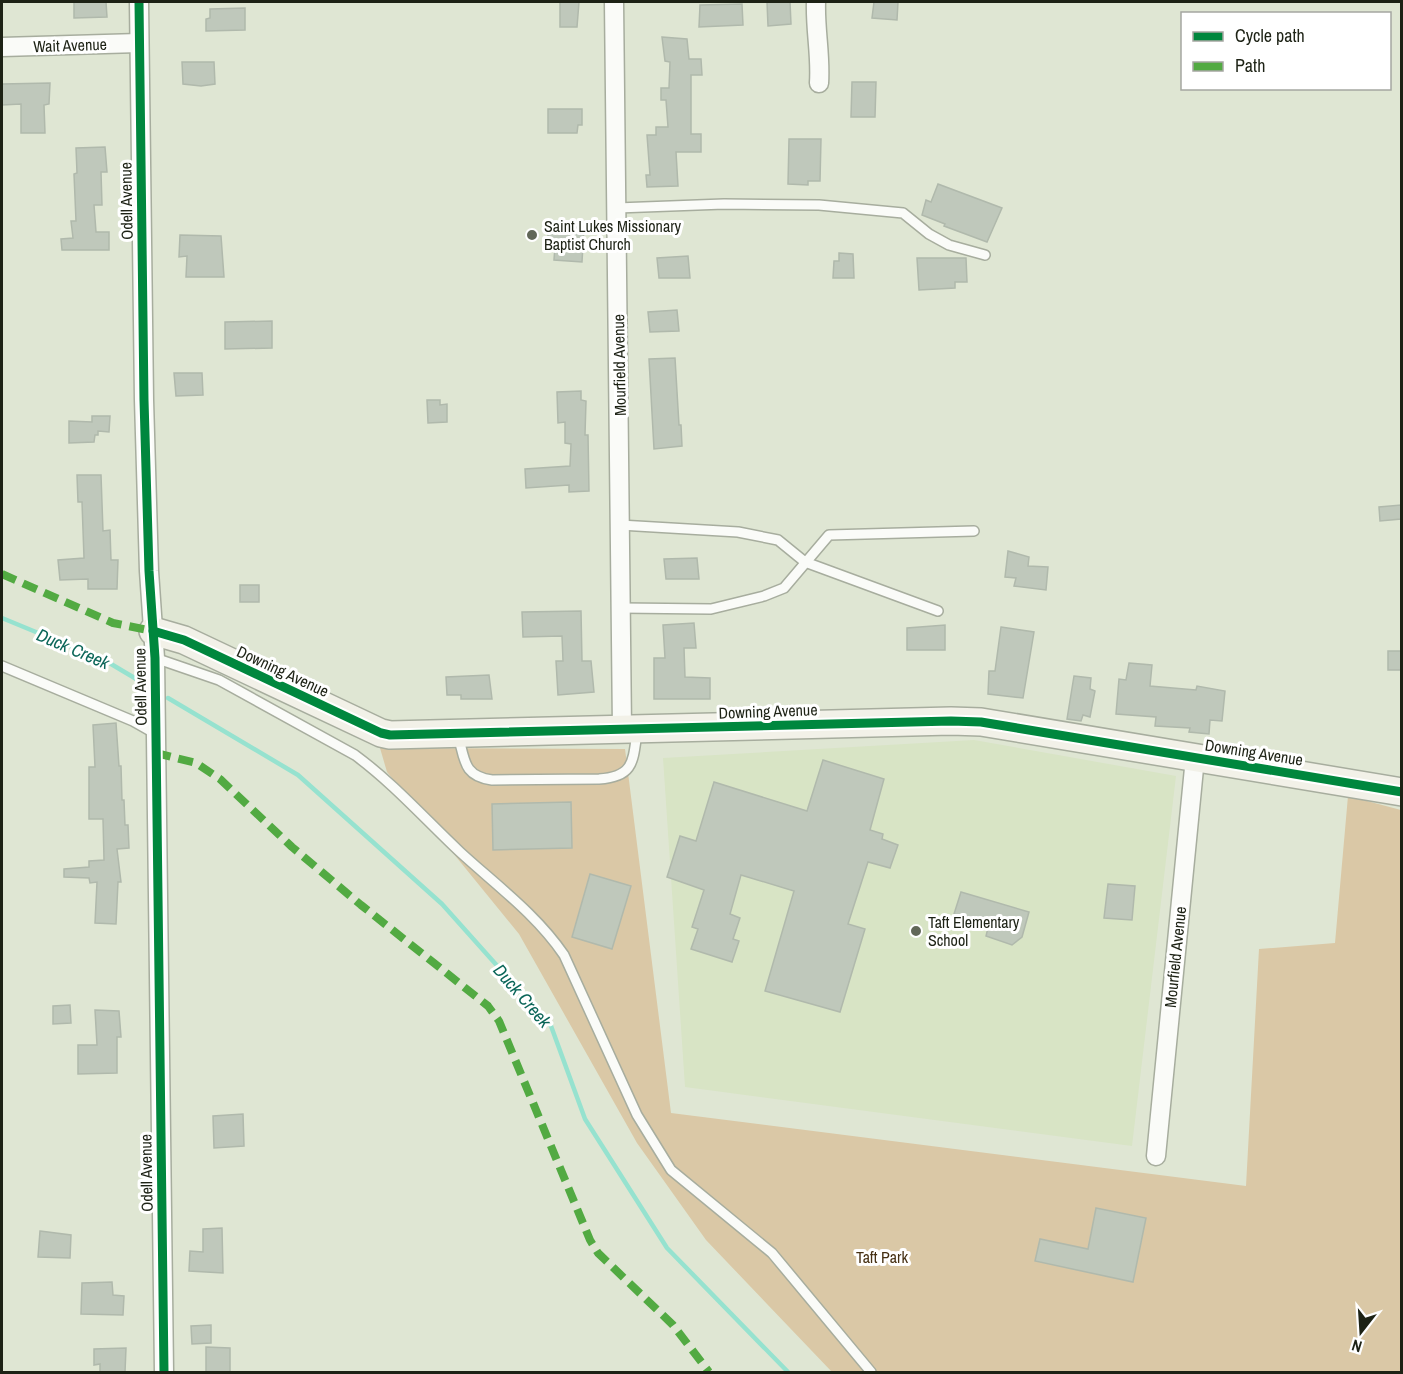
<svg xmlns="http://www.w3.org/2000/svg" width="1403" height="1374" viewBox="0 0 1403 1374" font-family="'Archivo Narrow',sans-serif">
  <rect width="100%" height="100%" fill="#dfe6d3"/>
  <polygon fill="#d8e4c5" points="974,740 1176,776 1132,1146 685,1087 663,758"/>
  <polygon fill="#dac8a6" points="380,748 625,749 671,1113 1246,1186 1259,949 1335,943 1348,796 1401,810 1401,1372 832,1372 706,1240 637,1143 519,934 387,772"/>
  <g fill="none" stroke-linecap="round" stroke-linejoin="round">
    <g stroke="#96e2cf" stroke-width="4.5">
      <polyline points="2,618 106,661 143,683"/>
      <polyline points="168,698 298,775 442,904 551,1026 585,1119 667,1248 788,1372"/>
    </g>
  </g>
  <g fill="#bfc8bb" stroke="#b0b9ac" stroke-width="1.5">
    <polygon points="74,2 106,2 107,17 74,18"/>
    <polygon points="560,2 579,2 577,27 560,27"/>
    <polygon points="767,2 790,2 791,24 768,26"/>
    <polygon points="874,2 898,2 897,20 872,18"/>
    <polygon points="742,4 743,25 699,27 700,5"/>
    <polygon points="245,8 245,30 206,31 206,19 210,18 210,9"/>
    <polygon points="662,37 687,39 689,59 701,59 702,75 691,75 691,134 701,134 701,152 676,152 678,186 647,187 646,175 650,175 647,135 656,135 656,127 668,127 666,100 661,100 661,88 669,88 670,62 665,61"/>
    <polygon points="182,62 214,62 215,84 201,86 183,84"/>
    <polygon points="852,82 876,82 875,117 851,117"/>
    <polygon points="50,83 49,104 44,105 45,133 21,133 21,104 2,105 2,84"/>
    <polygon points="548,109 582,109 582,125 578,125 577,133 548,133"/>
    <polygon points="789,139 821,139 820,181 808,181 808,185 788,184"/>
    <polygon points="105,147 107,172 101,172 102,205 94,205 96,232 109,232 109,250 62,250 61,239 73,238 71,221 76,221 74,174 77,173 76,148"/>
    <polygon points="938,184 1002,208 987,242 944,226 945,224 922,215 926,200 931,202"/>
    <polygon points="548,227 584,227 582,262 554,260 555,246 548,246"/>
    <polygon points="180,235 221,236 224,277 186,277 187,256 179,257"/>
    <polygon points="839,253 853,254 854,278 833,278 834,261 839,261"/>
    <polygon points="688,256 690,278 659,278 657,258"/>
    <polygon points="917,258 966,258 967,282 955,282 955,288 919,290"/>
    <polygon points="677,310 679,331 650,332 648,312"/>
    <polygon points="272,321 272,348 225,349 225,322"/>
    <polygon points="675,358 679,425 681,425 682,446 654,449 649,359"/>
    <polygon points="174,373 202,373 203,395 176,396"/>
    <polygon points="581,391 581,400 586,401 585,435 588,435 589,491 569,492 569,485 526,488 525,469 570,466 571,444 565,443 565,422 558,423 557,392"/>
    <polygon points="427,400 440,400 440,405 447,404 447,422 428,423"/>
    <polygon points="92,416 110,416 109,432 98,431 98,435 95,435 94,442 69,443 69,421 92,422"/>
    <polygon points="77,475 101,475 103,531 110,530 111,560 118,560 117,589 88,589 88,579 60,580 58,560 84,558 82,502 78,502"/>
    <polygon points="1401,505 1401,519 1380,521 1379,507"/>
    <polygon points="1008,551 1029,557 1028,566 1048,567 1046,590 1014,586 1016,578 1005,577"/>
    <polygon points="697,558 699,579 666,579 664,559"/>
    <rect x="240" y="585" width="19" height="17"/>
    <polygon points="581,611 582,661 591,661 594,692 558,695 556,661 563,661 562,636 523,637 522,612"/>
    <polygon points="694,623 696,648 684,648 685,677 710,678 710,699 654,699 654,658 665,658 663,625"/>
    <polygon points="945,625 945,650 907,650 907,628"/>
    <polygon points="1001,627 1034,632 1023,698 988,694 989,671 995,671"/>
    <rect x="1388" y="651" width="13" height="19"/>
    <polygon points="1129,663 1152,665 1150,686 1196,690 1197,686 1225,691 1222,721 1210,720 1209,734 1189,732 1190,728 1155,726 1156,717 1116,714 1119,679 1126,680"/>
    <polygon points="489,675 492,699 461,699 461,695 447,695 446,677"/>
    <polygon points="1074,676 1091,678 1090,689 1095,691 1090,717 1083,715 1081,721 1067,719"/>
    <polygon points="116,723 119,766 121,766 122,800 124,800 125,825 128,825 129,848 117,849 121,882 118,882 116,924 95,923 97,882 90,883 89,878 64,877 64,869 89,867 89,861 104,860 103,819 89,819 89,767 95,767 93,725"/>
    <polygon points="823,760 884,779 870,830 883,834 882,839 898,845 890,868 868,862 848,924 865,929 840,1012 765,991 794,891 741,875 730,914 740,918 733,939 739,941 732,962 691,949 698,929 692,927 704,890 667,877 680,836 696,841 714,782 807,811"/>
    <polygon points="571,802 572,848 493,850 492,804"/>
    <polygon points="590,874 631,886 612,949 572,937"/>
    <polygon points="1108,884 1135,886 1132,920 1104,918"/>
    <polygon points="961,892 1029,912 1022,937 1012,945 986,936 989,924 954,914"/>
    <polygon points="70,1005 71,1023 53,1024 53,1006"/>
    <polygon points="95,1010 119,1011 121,1037 117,1037 117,1073 78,1074 78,1045 97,1045"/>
    <polygon points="243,1114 244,1146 214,1148 213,1116"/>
    <polygon points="1096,1208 1146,1218 1133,1282 1035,1261 1040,1239 1088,1249"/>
    <polygon points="222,1228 223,1273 189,1271 190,1251 203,1252 203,1229"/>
    <polygon points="40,1231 71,1235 70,1258 38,1257"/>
    <polygon points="112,1282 113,1295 124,1296 123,1315 81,1314 82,1283"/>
    <polygon points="211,1325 211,1343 192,1344 191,1326"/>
    <polygon points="206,1347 230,1348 230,1372 206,1372"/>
    <polygon points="126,1348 125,1372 100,1372 100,1364 94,1365 94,1349"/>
  </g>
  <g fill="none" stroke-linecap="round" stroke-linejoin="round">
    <defs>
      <g id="lane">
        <polyline points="617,208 724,204 819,205 903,213 929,234 949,245 985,255"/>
        <polyline points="620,525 738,532 778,540 805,562 938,611"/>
        <polyline points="621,608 711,609 764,596 784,588 829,535 974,531"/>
        <path d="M155,658L219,680L355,755C393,783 425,819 460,852C496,885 536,914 564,955L637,1115L671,1170L772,1253L871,1372"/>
        <polyline points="2,666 133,721 156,734"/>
        <path d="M458,735C465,760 463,776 492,780L599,779C634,777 633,761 637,732"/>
      </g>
      <g id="street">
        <polyline points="139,2 144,400 149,571 155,658 164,1372"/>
        <polyline points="614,2 622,729"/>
        <path d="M816,2C815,30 821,55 819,83"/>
        <polyline points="2,47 139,43"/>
        <polyline points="1156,1156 1195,758"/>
      </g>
      <polyline id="secondary" points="153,631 184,640 381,733 390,735 951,721 981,722 1402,792"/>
    </defs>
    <use href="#lane" stroke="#a7ad9e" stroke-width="12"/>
    <use href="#street" stroke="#a7ad9e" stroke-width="21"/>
    <use href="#secondary" stroke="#a7ad9e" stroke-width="30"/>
    <use href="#lane" stroke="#fafbf8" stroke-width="9"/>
    <use href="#street" stroke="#fafbf8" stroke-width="18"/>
    <use href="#secondary" stroke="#f2f1e8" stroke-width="27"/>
    <g stroke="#52aa42" stroke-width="8" stroke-dasharray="15 8" stroke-linecap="butt">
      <polyline points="2,574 113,623 153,631"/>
      <polyline points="156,753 196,763 220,779 292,847 361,905 488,1006 499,1021 590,1240 598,1253 673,1325 709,1372"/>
    </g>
    <defs>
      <g id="cycleway">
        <polyline points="139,2 144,400 149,571 155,658 164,1372"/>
        <polyline points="153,631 184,640 381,733 390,735 951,721 981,722 1402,792"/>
      </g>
    </defs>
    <use href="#cycleway" stroke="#fff" stroke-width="13"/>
    <use href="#cycleway" stroke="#00873e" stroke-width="9"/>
  </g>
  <g fill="#616758" stroke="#fff" stroke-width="2">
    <circle cx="532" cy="235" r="6"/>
    <circle cx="916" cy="931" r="6"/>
  </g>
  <g text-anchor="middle" stroke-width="6" stroke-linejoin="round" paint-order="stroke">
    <g font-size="16" fill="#1d2215" stroke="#fff">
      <text transform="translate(70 45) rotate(-2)" y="6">Wait Avenue</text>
      <text transform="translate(126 201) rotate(-91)" y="6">Odell Avenue</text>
      <text transform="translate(619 365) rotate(-91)" y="6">Mourfield Avenue</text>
      <text transform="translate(283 671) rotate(25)" y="6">Downing Avenue</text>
      <text transform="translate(140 687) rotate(-91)" y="6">Odell Avenue</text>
      <text transform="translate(768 711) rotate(-2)" y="6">Downing Avenue</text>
      <text transform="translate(1254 752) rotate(9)" y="6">Downing Avenue</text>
      <text transform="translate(1175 957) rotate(-84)" y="6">Mourfield Avenue</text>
      <text transform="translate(146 1173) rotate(-91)" y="6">Odell Avenue</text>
    </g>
    <g font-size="16" fill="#1d2215" stroke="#fff" text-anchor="start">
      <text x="544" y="232">Saint Lukes Missionary<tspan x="544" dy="18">Baptist Church</tspan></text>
      <text x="928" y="928">Taft Elementary<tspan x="928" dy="18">School</tspan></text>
    </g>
    <g font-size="16" fill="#463013" stroke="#fff">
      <text x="882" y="1263">Taft Park</text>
    </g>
    <g font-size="18" font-style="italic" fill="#0b6659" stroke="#fff">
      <text transform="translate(73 649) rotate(23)" y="6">Duck Creek</text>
      <text transform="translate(522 996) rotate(49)" y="6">Duck Creek</text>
    </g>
  </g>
  <rect width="1403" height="1374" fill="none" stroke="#1d2215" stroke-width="6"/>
  <rect x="1181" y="12" width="210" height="78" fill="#ffffff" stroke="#a5a7a1" stroke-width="1.5"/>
  <rect x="1193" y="32" width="30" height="9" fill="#00873e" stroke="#a5a7a1" stroke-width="1.5"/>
  <text x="1235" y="42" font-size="18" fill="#1d2215">Cycle path</text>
  <rect x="1193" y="62" width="30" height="9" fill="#52aa42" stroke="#a5a7a1" stroke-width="1.5"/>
  <text x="1235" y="72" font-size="18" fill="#1d2215">Path</text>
  <g transform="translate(1361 1332) rotate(197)" stroke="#ffffff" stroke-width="4.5" paint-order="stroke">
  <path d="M0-4.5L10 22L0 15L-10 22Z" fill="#1d2215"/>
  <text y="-9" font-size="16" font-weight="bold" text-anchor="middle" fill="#1d2215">N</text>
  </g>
</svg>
